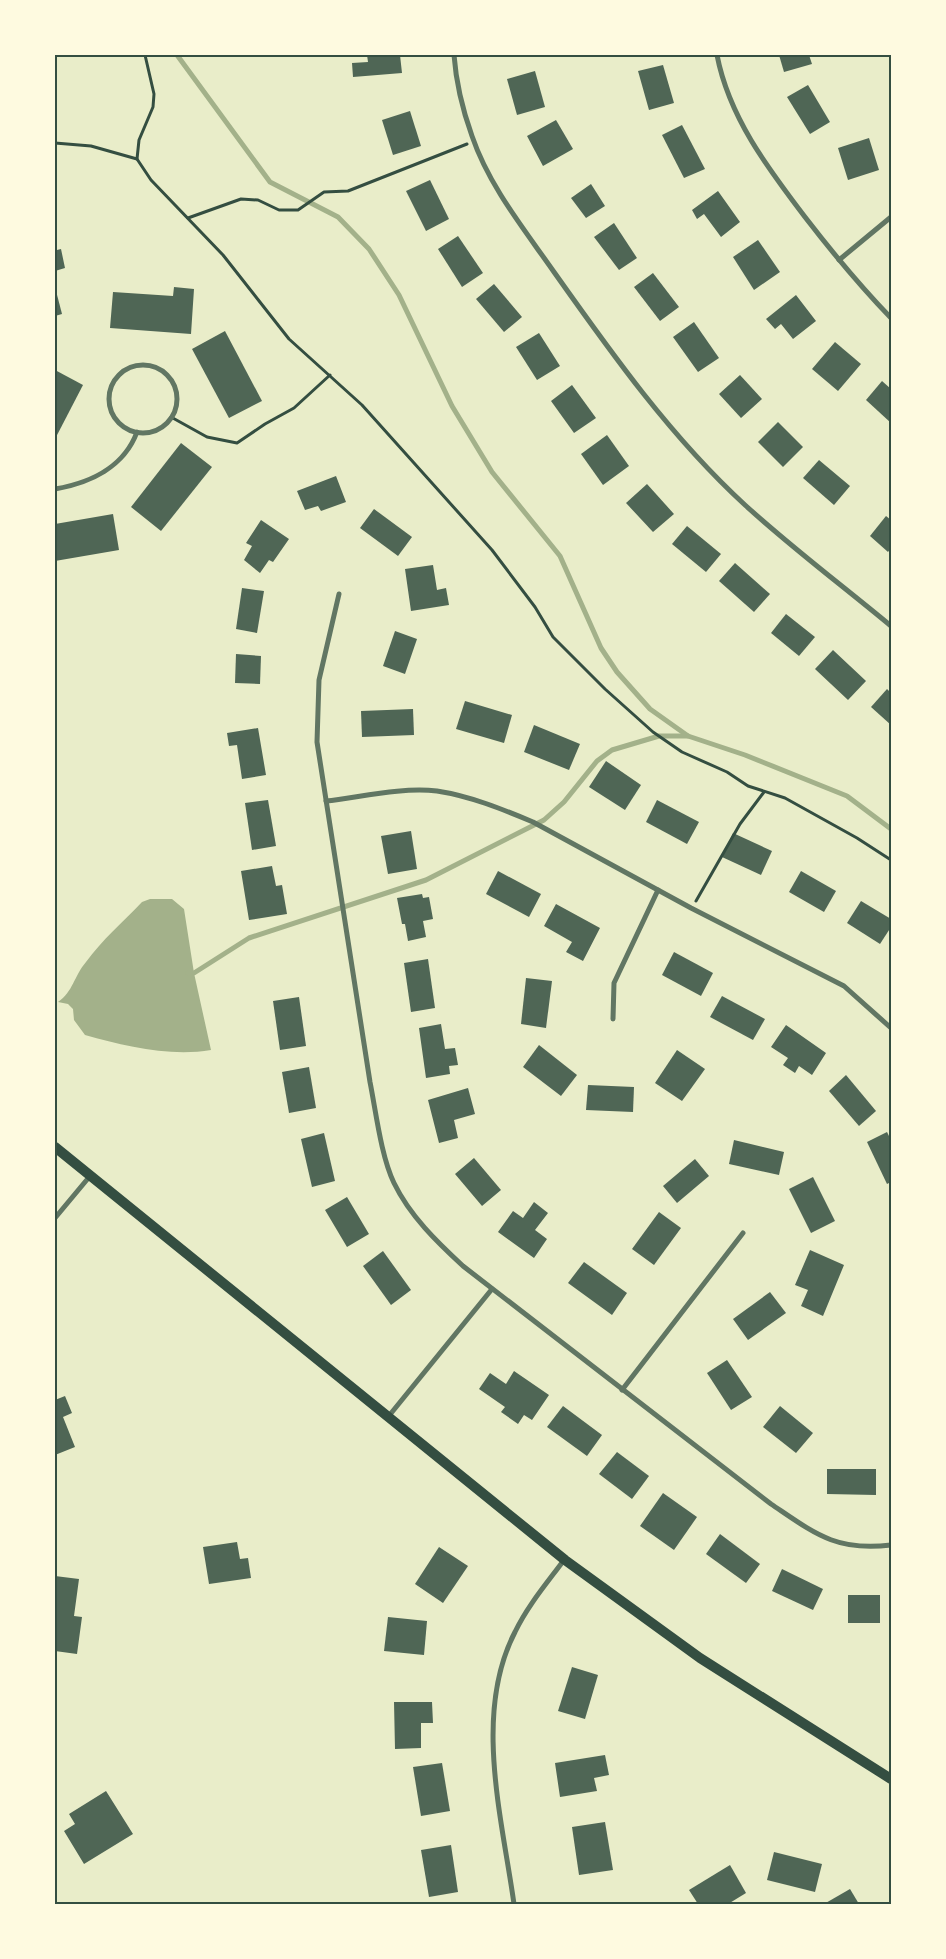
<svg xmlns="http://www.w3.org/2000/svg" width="946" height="1959" viewBox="0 0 946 1959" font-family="Inter,sans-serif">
  <rect width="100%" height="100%" fill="#e9edc9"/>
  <path fill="#a3b18a" d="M150,899H172L184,909L194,973L211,1050C170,1057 124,1046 85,1035L74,1020L73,1009L68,1004L58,1002C73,992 74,976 86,962C102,940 123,922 142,902Z"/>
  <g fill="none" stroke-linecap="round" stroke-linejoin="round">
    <g stroke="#a3b18a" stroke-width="5">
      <polyline points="177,55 270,182 338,217 369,249 399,295 452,406 492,472 560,556 601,648 617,672 650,709 688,736 745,755 847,796 891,829"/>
      <polyline points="188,973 194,973 249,938 426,880 544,820 564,802 597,761 612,750 659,736 688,736"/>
    </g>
  </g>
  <g fill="#4f6655">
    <polygon points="367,55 400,55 402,73 353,77 352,63 368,62"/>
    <rect x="511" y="55" width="24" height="2"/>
    <polygon points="779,55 809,55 812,64 784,72"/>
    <polygon points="663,65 674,103 649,110 638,71"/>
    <polygon points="535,71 545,107 517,115 507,79"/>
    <polygon points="808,85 830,122 810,134 787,97"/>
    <polygon points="410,111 421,146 393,155 382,120"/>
    <polygon points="556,120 573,149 543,166 527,136"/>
    <polygon points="682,125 705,169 684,178 662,135"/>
    <polygon points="869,138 879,170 848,180 838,148"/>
    <polygon points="430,180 449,219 426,231 406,191"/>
    <polygon points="591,184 605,206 586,218 571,198"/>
    <polygon points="718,191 740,222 721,237 704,214 697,219 692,210"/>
    <polygon points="614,223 637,258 619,270 594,237"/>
    <polygon points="458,236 483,273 462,287 438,249"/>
    <polygon points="758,240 780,272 754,290 733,257"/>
    <polygon points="56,246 57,250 61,249 65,268 55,271"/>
    <polygon points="653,273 679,307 660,321 634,287"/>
    <polygon points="494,284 522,317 504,332 476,299"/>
    <polygon points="55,287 62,314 55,316"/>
    <polygon points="174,287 194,289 191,334 110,328 113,292 173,296"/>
    <polygon points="796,295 816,321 793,339 781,324 775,329 766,319"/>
    <polygon points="694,322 719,358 698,372 673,337"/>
    <polygon points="225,331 262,401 229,418 192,349"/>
    <polygon points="539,333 560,366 537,380 516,347"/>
    <polygon points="835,342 861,364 838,391 812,369"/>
    <polygon points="55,370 83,385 55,439"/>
    <polygon points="740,375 762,399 741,418 719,394"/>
    <polygon points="882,381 891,389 891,423 866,400"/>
    <polygon points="572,385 596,418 574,433 551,401"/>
    <polygon points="778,422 803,447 783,467 758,442"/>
    <polygon points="607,435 629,466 603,485 581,454"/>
    <polygon points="181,443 212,467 161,531 131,507"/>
    <polygon points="819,460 850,486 834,505 803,478"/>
    <polygon points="336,476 346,502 321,511 318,506 305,510 297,491"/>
    <polygon points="647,484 674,514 653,532 626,503"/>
    <polygon points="374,509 412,537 398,556 360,528"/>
    <polygon points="113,514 119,550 55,561 55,524"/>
    <polygon points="886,516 891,520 891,548 888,552 870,536"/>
    <polygon points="261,520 289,539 273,562 269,560 260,573 244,560 252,546 246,543"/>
    <polygon points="687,526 721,554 706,572 672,544"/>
    <polygon points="735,563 770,594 754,612 719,581"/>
    <polygon points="433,565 437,590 446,588 449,605 411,611 405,569"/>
    <polygon points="242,588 264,591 257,633 236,629"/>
    <polygon points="786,614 815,637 799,656 771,633"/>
    <polygon points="395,631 417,639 405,674 383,666"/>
    <polygon points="833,650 866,681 848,700 815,669"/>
    <polygon points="236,654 261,656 260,684 235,683"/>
    <polygon points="887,689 891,693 891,725 871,707"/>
    <polygon points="465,701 512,715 504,743 456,729"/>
    <polygon points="413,709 414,735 362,737 361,711"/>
    <polygon points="534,725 580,744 569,770 524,752"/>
    <polygon points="258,728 266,775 242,779 237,745 229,746 227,733"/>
    <polygon points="606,761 641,785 625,810 589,787"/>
    <polygon points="268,800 276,846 252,850 245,803"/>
    <polygon points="657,800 699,822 687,844 646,822"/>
    <polygon points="411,831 417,869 388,874 381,836"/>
    <polygon points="733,833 772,851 761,875 722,857"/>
    <polygon points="272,866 276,886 282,885 287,914 249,920 241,871"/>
    <polygon points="498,871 541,894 529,917 486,894"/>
    <polygon points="801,871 836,891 824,912 789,892"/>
    <polygon points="422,894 423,898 429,897 433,919 423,921 426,937 408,941 405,924 402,924 397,898"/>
    <polygon points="861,901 891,919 891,927 880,944 847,923"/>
    <polygon points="556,904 600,928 583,961 566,952 572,942 544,926"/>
    <polygon points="674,952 713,973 701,996 662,975"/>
    <polygon points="428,959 435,1008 411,1012 404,963"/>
    <polygon points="526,978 552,981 546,1028 521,1024"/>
    <polygon points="722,996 765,1019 753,1040 710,1017"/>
    <polygon points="299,997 306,1046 280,1050 273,1001"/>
    <polygon points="441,1024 445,1049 455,1048 458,1065 449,1066 450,1074 426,1078 419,1028"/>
    <polygon points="786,1025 826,1053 812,1075 799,1066 795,1073 783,1065 788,1058 771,1047"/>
    <polygon points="539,1045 577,1075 561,1096 523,1067"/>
    <polygon points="677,1050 705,1069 682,1101 655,1083"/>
    <polygon points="309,1067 316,1108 289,1113 282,1072"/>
    <polygon points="846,1075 876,1111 859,1126 829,1091"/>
    <polygon points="588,1085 634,1087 633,1112 586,1110"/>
    <polygon points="468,1088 475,1114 454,1120 458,1138 439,1143 428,1100"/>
    <polygon points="887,1132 891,1140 891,1182 887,1184 867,1142"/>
    <polygon points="324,1133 335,1181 312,1187 301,1139"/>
    <polygon points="734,1140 784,1152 779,1175 729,1164"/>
    <polygon points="474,1158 501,1190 482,1206 455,1174"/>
    <polygon points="695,1159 709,1176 677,1203 663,1186"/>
    <polygon points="813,1177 835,1221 811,1233 789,1189"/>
    <polygon points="347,1197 369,1234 347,1247 325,1210"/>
    <polygon points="534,1202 548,1213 535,1230 547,1239 534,1258 498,1232 513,1211 523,1218"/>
    <polygon points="659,1212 681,1228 654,1265 632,1249"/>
    <polygon points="810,1250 844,1265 823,1316 801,1306 808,1290 795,1285"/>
    <polygon points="383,1251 411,1290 391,1305 363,1266"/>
    <polygon points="584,1262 627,1293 612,1315 568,1283"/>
    <polygon points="770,1292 786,1313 748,1340 733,1319"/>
    <polygon points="727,1360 752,1397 731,1410 707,1373"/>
    <polygon points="514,1371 549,1395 532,1420 524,1415 518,1424 501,1412 505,1407 479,1389 490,1373 506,1384"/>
    <polygon points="65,1396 72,1413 63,1417 75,1447 55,1455 55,1400"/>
    <polygon points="563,1406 602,1435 587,1456 547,1427"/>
    <polygon points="780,1406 813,1433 796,1453 763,1427"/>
    <polygon points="617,1452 649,1476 632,1499 599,1474"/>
    <polygon points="827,1469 876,1469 876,1495 827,1494"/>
    <polygon points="663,1493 697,1517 674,1550 640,1526"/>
    <polygon points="720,1534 760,1564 746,1583 706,1554"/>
    <polygon points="237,1542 240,1559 248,1558 251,1578 209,1584 203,1547"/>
    <polygon points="439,1547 468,1566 443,1603 415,1584"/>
    <polygon points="782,1569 823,1589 813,1610 772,1591"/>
    <polygon points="55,1576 79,1579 74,1616 82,1617 77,1654 55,1651"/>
    <rect x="848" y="1595" width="32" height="28"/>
    <polygon points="388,1617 427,1621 424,1655 384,1651"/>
    <polygon points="572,1667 598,1675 585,1719 558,1711"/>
    <polygon points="394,1702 432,1702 433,1723 421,1723 421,1748 395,1749"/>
    <polygon points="605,1755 609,1775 594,1778 597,1791 560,1797 555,1763"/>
    <polygon points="442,1763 450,1811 421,1816 413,1767"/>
    <polygon points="106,1791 133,1834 84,1864 64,1831 75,1824 69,1814"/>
    <polygon points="605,1822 613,1870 579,1875 572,1827"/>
    <polygon points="451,1845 458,1892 429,1897 421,1850"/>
    <polygon points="774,1852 822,1864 815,1892 767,1880"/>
    <polygon points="730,1865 746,1893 728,1904 698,1904 689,1890"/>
    <polygon points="850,1889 859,1904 824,1904"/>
  </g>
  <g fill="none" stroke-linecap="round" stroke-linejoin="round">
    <g stroke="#344e41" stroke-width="3">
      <polyline points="145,55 154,94 153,107 139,140 137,159 151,180 223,255 289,339 362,405 492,550 535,607 553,637 605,689 653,732 682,752 727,772 748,786 785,798 857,838 891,860"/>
      <polyline points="55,143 91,146 137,159"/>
      <polyline points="188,218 241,199 258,200 279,210 298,210 324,192 348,191 467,144"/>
      <polyline points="171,417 207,437 237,443 265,424 294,408 330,375"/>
      <polyline points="696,901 740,824 764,792"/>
    </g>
    <g stroke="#617663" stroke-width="5">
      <path d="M454,55C456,82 463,111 472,136C489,186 524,229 554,272C612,354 671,437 745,505C792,548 843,586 891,626"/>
      <path d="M717,55C729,117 767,167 805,217C832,252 860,286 891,318"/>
      <polyline points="839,260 891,217"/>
      <circle cx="143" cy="399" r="34"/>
      <path d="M55,489C90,483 124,467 137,432"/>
      <path d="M339,594L319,680L317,742L370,1082C376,1112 381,1156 394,1183C410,1216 437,1242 463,1266L771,1504C814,1533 836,1552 891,1545"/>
      <path d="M326,801C361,797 401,787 437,791C470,796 502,809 533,822L691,908L844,986L891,1028"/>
      <polyline points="613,1019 614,983 658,890"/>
      <polyline points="55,1218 90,1176"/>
      <polyline points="622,1390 743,1233"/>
      <polyline points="388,1417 492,1289"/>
      <path d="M514,1904C502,1818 473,1713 515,1632C528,1605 547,1583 564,1560"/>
    </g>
    <polyline stroke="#344e41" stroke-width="10" points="55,1147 565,1560 700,1658 891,1779"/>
  </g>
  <rect width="946" height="1959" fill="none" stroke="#fefae0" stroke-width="112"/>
  <rect x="56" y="56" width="834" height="1847" fill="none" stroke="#344e41" stroke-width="2"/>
</svg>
